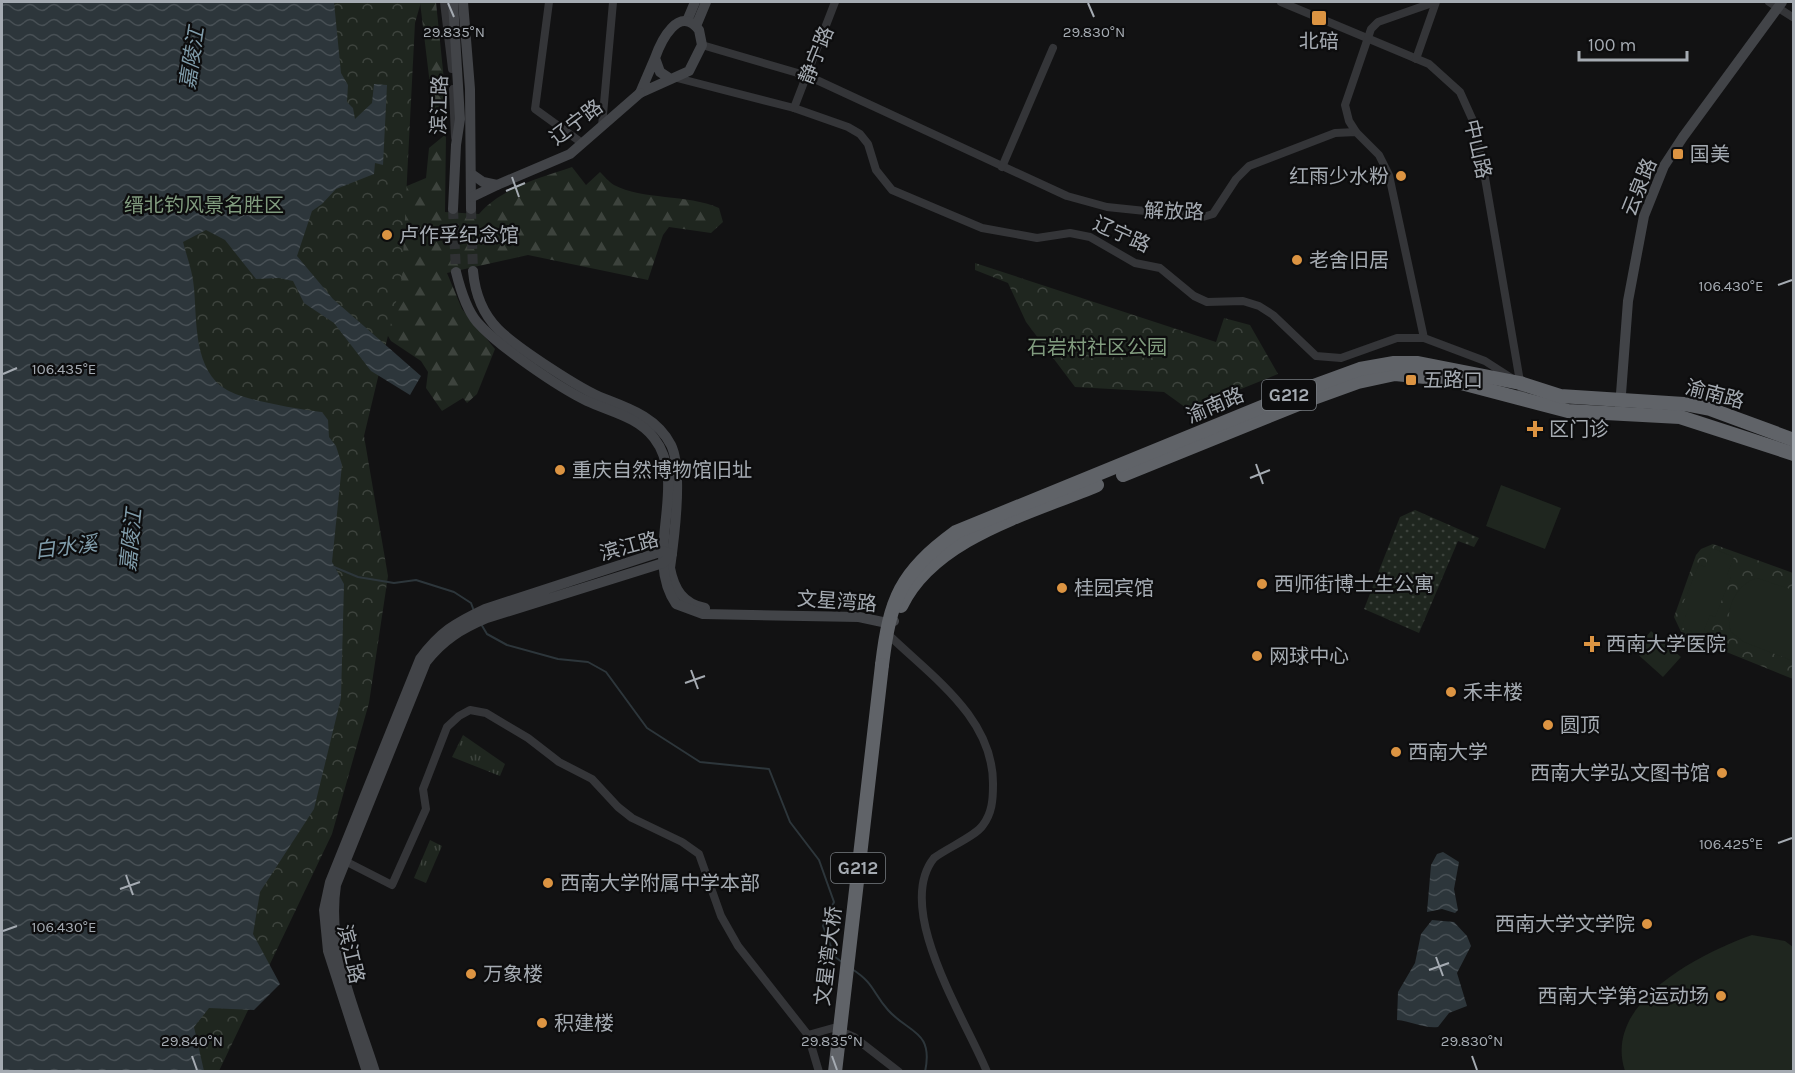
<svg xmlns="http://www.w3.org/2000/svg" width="1795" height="1073" viewBox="0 0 1795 1073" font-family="Karla,'Noto Sans SC',sans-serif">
  <defs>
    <pattern id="grass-tufts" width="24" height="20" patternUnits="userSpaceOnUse" patternTransform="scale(1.5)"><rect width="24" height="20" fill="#1f261f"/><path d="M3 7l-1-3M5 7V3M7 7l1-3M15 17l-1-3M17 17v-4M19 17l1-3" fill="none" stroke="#3d433d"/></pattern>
    <pattern id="forest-firs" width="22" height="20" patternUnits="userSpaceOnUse" patternTransform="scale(1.5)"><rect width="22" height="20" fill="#1f261f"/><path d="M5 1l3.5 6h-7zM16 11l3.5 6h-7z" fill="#3d433d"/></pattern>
    <pattern id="park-crowns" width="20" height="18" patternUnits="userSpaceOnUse" patternTransform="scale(1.5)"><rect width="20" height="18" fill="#1f261f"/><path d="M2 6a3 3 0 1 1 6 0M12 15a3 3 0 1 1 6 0" fill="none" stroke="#3d433d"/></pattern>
    <pattern id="garden-dots" width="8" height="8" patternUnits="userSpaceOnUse" patternTransform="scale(1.5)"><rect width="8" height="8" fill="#1f261f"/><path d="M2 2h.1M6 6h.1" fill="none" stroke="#3d433d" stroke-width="1.8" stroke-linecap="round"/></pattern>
    <pattern id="water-waves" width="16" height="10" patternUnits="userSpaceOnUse" patternTransform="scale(1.5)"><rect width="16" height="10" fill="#2d363b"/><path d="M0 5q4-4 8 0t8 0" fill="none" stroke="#485055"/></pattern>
  </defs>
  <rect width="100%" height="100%" fill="#121213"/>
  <g fill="url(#grass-tufts)">
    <polygon points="463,735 505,764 500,776 452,757"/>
    <polygon points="430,840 442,846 426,883 414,878"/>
  </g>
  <g fill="url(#forest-firs)">
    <polygon points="420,2 436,2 446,100 430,114 431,93"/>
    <path d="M446,134L445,212L479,214C501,188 540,178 572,167L586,185L600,172C604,176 609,182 614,185C642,200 687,194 719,208L723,222L711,233L669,227L663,235L648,280L528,255L447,273L462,309L495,349L477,394L467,403L463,398L442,411L426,388L428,372L421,361L391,341L388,336L378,198L426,178L429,148Z"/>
  </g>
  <g fill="url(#park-crowns)">
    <polygon points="2,2 421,2 415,23 402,277 364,436 388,576 369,703 332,834 219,1071 2,1072"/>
    <polygon points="975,263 1216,342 1224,318 1250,325 1278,374 1189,410 1164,392 1075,387 1026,322 1008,283 975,270"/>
    <polygon points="1713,544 1793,573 1793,679 1682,634 1674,617 1696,555 1701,549"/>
  </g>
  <polygon fill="url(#garden-dots)" points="1415,510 1479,538 1474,547 1458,541 1419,633 1364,609 1400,517"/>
  <g fill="#1f261f">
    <polygon points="1501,485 1561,508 1545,549 1486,526"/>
    <polygon points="1712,548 1734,557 1727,575 1731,577 1715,617 1710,615 1702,635 1681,627 1689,608 1683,604 1699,564 1705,567"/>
    <path d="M1757,578L1793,590V661L1744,642L1731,632C1724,610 1735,585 1757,578Z"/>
    <polygon points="1651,631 1681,657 1663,677 1634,651"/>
    <path d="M1752,935L1785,941L1793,947V1069L1791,1072L1625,1071C1602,1002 1701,953 1752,935Z"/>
  </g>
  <g fill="url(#water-waves)">
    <path d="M2,2H334L341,73L348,85L347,102L353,108L355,119L372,103L374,84L387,85L383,165L375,163L374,174L336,189L322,204L312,211L297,256L333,299L421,376L410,395L371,371L334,323L304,303L293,281L279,278L256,279L225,240L206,230L183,242C187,257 193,273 194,288C197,320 193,371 227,390C244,400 301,410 322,412L328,420L329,437L336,446L342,465L332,562L344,584L341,698L314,809L260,892L253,934L280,984L254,1010L209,1008L194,1027L204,1071H2Z"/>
    <polygon points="1443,852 1459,862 1454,889 1458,910 1455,913 1442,909 1427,912 1431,865 1437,854"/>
    <path d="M1432,920L1454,922L1467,936L1471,946L1457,973L1467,1006L1449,1013L1438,1027C1426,1029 1410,1021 1397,1020L1398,992L1415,963L1421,934Z"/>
  </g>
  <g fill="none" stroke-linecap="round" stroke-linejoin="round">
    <g stroke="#2d363b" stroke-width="2">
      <polyline points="334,567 358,577 394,583 416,580 454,592 471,603 474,611"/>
      <polyline points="481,624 487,634 507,645 558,659 588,662 606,672 647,728 700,762 769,769 790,822 819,860 834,902 823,926 835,957 842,962"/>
      <path d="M852,969C875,984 872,992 888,1010C908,1033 934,1030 925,1072"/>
    </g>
    <g stroke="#2f3133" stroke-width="10" stroke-dasharray="10 5" stroke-linecap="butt">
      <polyline points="453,209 456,272"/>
      <polyline points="471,209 473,271"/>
    </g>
    <g stroke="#343538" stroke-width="8">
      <polyline points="444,2 452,69"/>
      <polyline points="549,2 535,109 582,143"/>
      <polyline points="1281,2 1429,64 1460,92 1474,123 1484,172 1523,399"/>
      <polyline points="1769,2 1794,18"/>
      <polyline points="702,45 808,76 1067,196 1107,207 1203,217 1213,214 1236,179 1249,166 1335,133 1356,132 1379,155 1389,175 1424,338"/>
      <polyline points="1416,59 1436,2"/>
      <polyline points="677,78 794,108 848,127 860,134 868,144 876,170 892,190 982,228 1037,238 1070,233 1090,237 1135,263 1160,268 1194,296 1207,302 1243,301 1259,306 1273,315 1316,356 1341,358 1397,338 1424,338 1485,361 1513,379"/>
      <polyline points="453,89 455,137"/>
      <polyline points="794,108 835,2"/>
      <polyline points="602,126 613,2"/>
      <polyline points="1356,132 1349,121 1345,105 1371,29 1378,22 1435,2"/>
      <polyline points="1002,167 1053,48"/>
      <path d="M892,638C935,679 994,720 993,785C993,800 992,813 983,825C976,836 947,848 934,858C893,909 966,1020 987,1072"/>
      <polyline points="345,861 392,885 426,809 423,789 447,727 459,716 470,710 486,713 528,738 559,762 592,779 618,807 632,818 682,842 699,854 721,916 738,946 808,1035 819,1072"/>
      <polyline points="808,1035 833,1028 854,1037 899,1072"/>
    </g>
    <g stroke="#424448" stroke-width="10">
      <polyline points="463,2 470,89 471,209"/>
      <polyline points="687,21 695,2"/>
      <polyline points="696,26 706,2"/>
      <path d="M655,58L640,93L689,71L702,45L699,30C679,4 661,41 655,58L660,72L669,78"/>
      <polyline points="497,185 570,154 640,93"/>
      <polyline points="472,197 497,185 483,182 473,175"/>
      <polyline points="453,209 456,145 460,119 453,2"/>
      <path d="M473,271C475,293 482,313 498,329C516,347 581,390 605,399C631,409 657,418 671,445C683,469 674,540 670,568C674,589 683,604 705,608"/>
      <path d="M456,272C460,288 466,309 477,322C498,346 558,387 587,401C611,412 638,417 654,438C690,484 642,555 676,604L703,614L859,617L887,623L894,621"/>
      <polyline points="1620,407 1628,301 1644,216 1664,166 1683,137 1782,2"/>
      <path d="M367,1072L328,951L324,910L330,882L420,659C440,632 455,623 485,609L663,551L672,554L663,563L487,618C461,629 443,640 426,662L336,885C326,950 356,1011 375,1072"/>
    </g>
    <g stroke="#606368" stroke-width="14">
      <polyline points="1123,475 1311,399 1358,382 1395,374 1446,379 1568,411 1680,417 1794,454"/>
      <path d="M901,606C934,537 1031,513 1097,485"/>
      <path d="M882,665C890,599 900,573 956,532L1308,388L1360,369L1394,363H1418L1520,383L1560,396L1684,404L1710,409L1794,440"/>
    </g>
    <polyline stroke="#606368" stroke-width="14" points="835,1072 882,665"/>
  </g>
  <path fill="none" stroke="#a5abb2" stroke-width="2" d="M448,3L454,17M1088,3L1094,17M512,177L519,197M506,191L525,183M1778,285L1792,280M3,374L17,368M1256,464L1263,484M1250,478L1270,470M691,670L698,689M685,683L705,676M1778,843L1792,838M126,875L133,895M120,889L140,882M3,931L17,926M1436,957L1443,976M1429,970L1449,963M192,1056L197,1070M832,1056L837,1070M1472,1056L1477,1070"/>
  <g fill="#dc9442" stroke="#0d0d0e" stroke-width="2">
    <rect x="1311" y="10" width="16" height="16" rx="3"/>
    <rect x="1672" y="148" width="12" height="12" rx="3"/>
    <circle cx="1401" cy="176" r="6"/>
    <circle cx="387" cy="235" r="6"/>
    <circle cx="1297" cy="260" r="6"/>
    <rect x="1405" y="374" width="12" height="12" rx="3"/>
    <path d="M1532 420h6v6h6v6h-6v6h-6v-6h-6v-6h6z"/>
    <circle cx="560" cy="470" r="6"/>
    <circle cx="1262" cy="584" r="6"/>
    <circle cx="1062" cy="588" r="6"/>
    <path d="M1589 635h6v6h6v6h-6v6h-6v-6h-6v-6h6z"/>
    <circle cx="1257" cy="656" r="6"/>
    <circle cx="1451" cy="692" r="6"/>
    <circle cx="1548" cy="725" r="6"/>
    <circle cx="1396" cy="752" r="6"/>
    <circle cx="1722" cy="773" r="6"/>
    <circle cx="548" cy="883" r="6"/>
    <circle cx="1647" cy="924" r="6"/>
    <circle cx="471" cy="974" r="6"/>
    <circle cx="1721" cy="996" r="6"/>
    <circle cx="542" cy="1023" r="6"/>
  </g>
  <g text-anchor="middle" stroke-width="4.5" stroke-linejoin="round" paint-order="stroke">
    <g fill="#0d0d0e" stroke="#777c81" stroke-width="1.5">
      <rect x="1262" y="380" width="54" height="30" rx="4.5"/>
      <rect x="831" y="853" width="54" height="30" rx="4.5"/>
    </g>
    <g font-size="18" font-weight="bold" fill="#a5abb2">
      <text x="1289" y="401">G212</text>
      <text x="858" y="874">G212</text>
    </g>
    <g font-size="20" fill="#a5abb2" stroke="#0d0d0e" text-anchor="start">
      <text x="1319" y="48" text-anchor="middle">北碚</text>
      <text x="1690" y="161">国美</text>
      <text x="1389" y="183" text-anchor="end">红雨少水粉</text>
      <text x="399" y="242">卢作孚纪念馆</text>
      <text x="1309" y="267">老舍旧居</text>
      <text x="1423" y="387">五路口</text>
      <text x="1549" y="436">区门诊</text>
      <text x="572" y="477">重庆自然博物馆旧址</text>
      <text x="1274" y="591">西师街博士生公寓</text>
      <text x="1074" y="595">桂园宾馆</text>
      <text x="1606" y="651">西南大学医院</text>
      <text x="1269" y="663">网球中心</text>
      <text x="1463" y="699">禾丰楼</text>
      <text x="1560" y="732">圆顶</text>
      <text x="1408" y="759">西南大学</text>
      <text x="1710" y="780" text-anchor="end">西南大学弘文图书馆</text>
      <text x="560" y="890">西南大学附属中学本部</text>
      <text x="1635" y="931" text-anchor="end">西南大学文学院</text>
      <text x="483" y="981">万象楼</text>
      <text x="1709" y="1003" text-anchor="end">西南大学第2运动场</text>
      <text x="554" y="1030">积建楼</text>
    </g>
    <g font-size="20" fill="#a5abb2" stroke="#0d0d0e">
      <text transform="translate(816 55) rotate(-68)" y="7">静宁路</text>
      <text transform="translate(439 105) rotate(-88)" y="7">滨江路</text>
      <text transform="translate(576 122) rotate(-37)" y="7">辽宁路</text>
      <text transform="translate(1478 149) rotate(77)" y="7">中山路</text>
      <text transform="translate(1639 187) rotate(-68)" y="7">云泉路</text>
      <text transform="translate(1174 211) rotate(2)" y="7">解放路</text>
      <text transform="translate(1122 234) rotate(24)" y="7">辽宁路</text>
      <text transform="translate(1715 394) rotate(15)" y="7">渝南路</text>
      <text transform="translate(1215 405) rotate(-23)" y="7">渝南路</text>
      <text transform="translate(629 546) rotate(-15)" y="7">滨江路</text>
      <text transform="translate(837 601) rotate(4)" y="7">文星湾路</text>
      <text transform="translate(351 954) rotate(77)" y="7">滨江路</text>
      <text transform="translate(828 956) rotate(-83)" y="7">文星湾大桥</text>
    </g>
    <g font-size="20" fill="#809b7e" stroke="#0d0d0e">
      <text x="204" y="212">缙北钓风景名胜区</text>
      <text x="1097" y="354">石岩村社区公园</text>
    </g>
    <g font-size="21" font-style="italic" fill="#809caa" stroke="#0d0d0e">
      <text transform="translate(192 58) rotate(-81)" y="7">嘉陵江</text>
      <text transform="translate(131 540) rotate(-84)" y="7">嘉陵江</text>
      <text transform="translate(66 547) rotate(-7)" y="7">白水溪</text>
    </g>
  </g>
  <g font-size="15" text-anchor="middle" fill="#a5abb2" stroke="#0d0d0e" stroke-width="4.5" stroke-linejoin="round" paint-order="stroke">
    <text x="454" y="37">29.835°N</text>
    <text x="1094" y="37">29.830°N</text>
    <text x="1731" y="291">106.430°E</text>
    <text x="64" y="374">106.435°E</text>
    <text x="1731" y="849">106.425°E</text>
    <text x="64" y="932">106.430°E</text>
    <text x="192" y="1046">29.840°N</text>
    <text x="832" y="1046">29.835°N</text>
    <text x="1472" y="1046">29.830°N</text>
  </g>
  <rect width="1795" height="1073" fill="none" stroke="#a5abb2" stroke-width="6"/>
  <path d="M1579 51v9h108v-9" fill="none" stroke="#a5abb2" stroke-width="3"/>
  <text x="1588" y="51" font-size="18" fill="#a5abb2" stroke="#0d0d0e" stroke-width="4.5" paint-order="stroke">100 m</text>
</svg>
